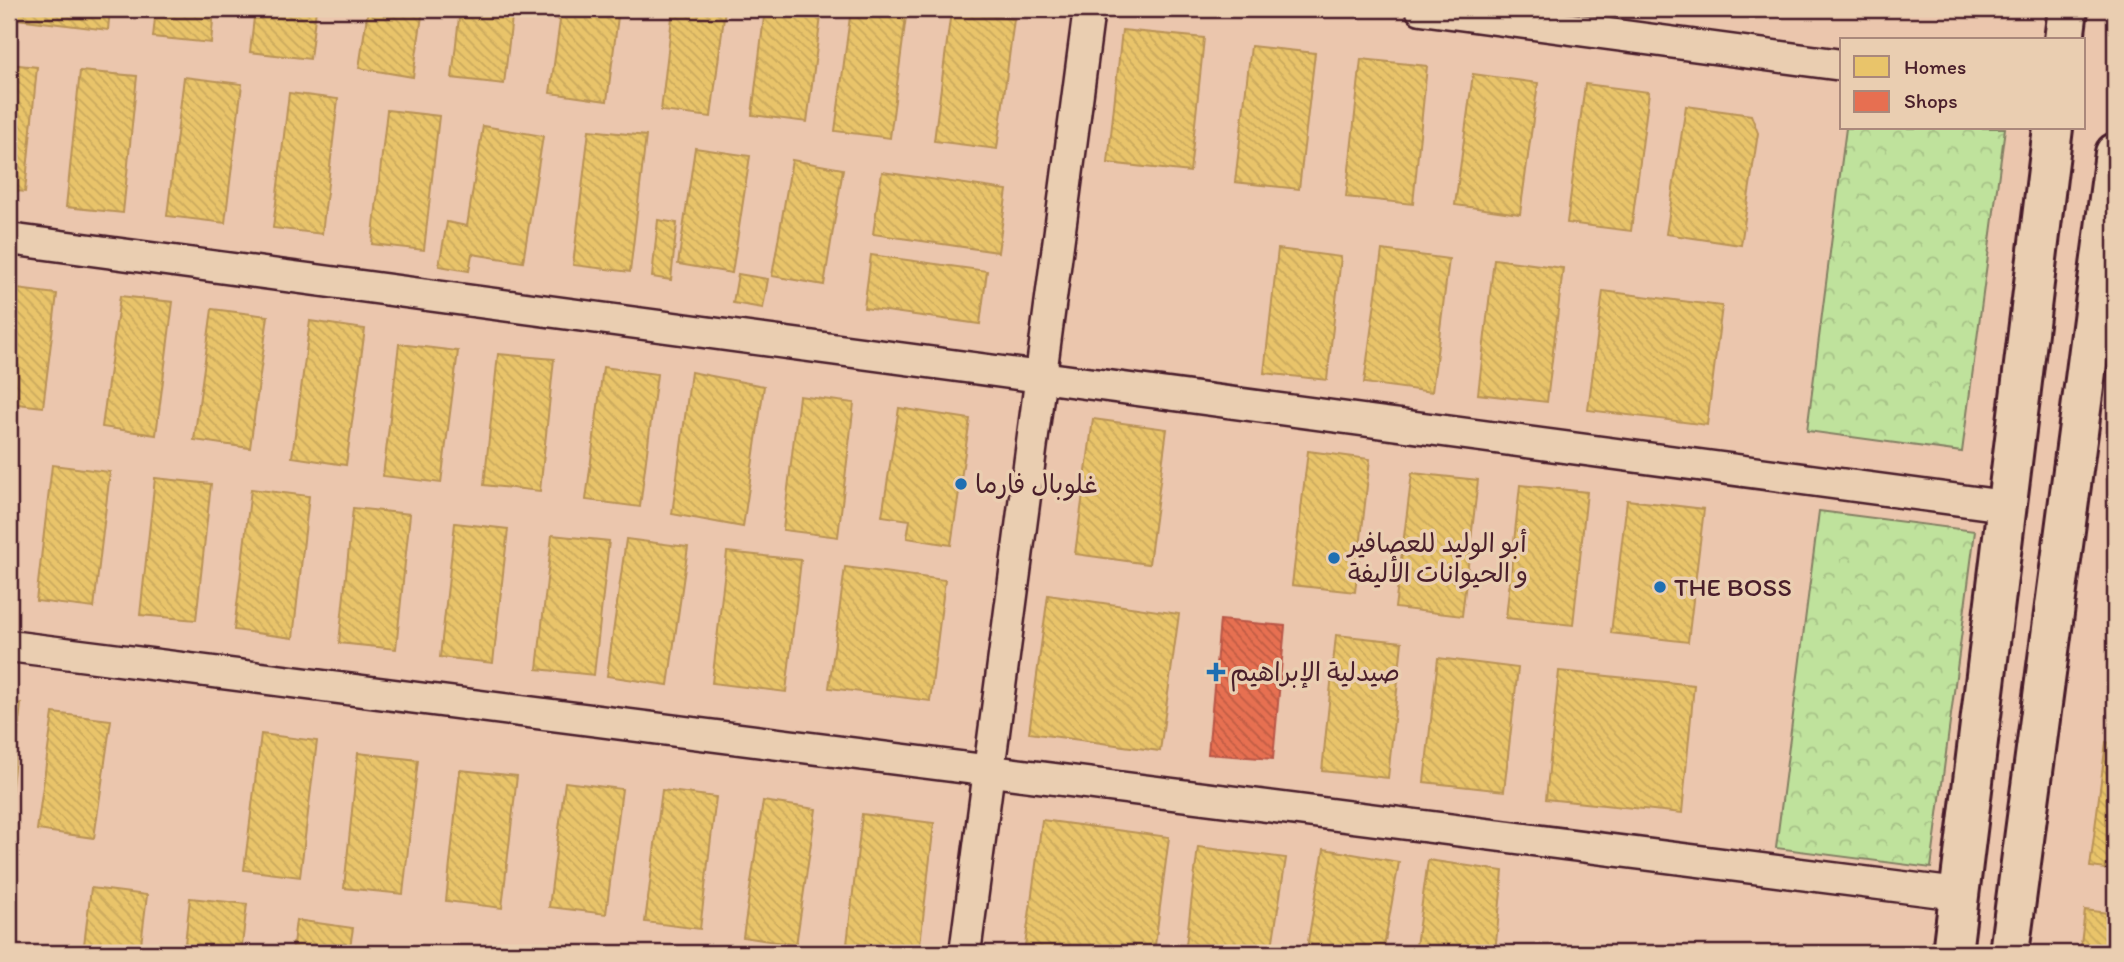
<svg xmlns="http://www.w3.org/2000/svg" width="2124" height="962" viewBox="0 0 2124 962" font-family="Itim,'Playpen Sans Arabic',sans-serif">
  <defs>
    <pattern id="forest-crowns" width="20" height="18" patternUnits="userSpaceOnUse" patternTransform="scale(1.75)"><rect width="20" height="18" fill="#bfe29c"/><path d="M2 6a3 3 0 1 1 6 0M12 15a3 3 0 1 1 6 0" fill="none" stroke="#a6c187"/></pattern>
    <pattern id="homes-back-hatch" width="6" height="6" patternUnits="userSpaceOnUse" patternTransform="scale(1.75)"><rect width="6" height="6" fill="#e9c46a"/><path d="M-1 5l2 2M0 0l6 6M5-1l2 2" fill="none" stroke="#c9a85c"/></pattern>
    <pattern id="shops-back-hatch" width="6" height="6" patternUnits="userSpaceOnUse" patternTransform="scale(1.75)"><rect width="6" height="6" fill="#e76f51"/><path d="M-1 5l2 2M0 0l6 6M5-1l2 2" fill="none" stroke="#bd5b43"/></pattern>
  </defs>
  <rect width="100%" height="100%" fill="#ebc6ad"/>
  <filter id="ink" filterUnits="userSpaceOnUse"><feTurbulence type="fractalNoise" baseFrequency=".0143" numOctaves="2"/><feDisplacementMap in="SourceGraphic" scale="14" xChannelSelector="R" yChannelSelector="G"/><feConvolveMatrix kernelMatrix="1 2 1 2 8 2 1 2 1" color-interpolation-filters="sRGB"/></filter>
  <g filter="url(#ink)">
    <g fill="url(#forest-crowns)" stroke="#848064" stroke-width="2">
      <polygon points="1846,128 2005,128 1962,452 1807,431"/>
      <polygon points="1819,511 1975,531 1931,868 1776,848"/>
    </g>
    <g fill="url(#homes-back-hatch)" stroke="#b99257" stroke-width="2">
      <polygon points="9,9 110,9 108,30 9,18"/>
      <polygon points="156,9 214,9 211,43 153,37"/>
      <polygon points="255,9 316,9 310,59 250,52"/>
      <polygon points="368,9 423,9 413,77 359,68"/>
      <polygon points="460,9 513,9 504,84 452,78"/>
      <polygon points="547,9 619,9 607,101 550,93 560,21"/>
      <polygon points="673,9 725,9 711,117 661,111"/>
      <polygon points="765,9 822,9 807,122 752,115"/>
      <polygon points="851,9 907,9 890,138 835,131"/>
      <polygon points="951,11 1014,19 997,149 934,141"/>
      <polygon points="1122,30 1204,38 1190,172 1108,163"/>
      <polygon points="1251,46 1315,53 1299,189 1235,182"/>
      <polygon points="1361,59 1427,66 1413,204 1346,197"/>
      <polygon points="9,64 37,67 25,192 9,190"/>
      <polygon points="80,71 137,76 123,213 66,207"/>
      <polygon points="1473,74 1538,83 1520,214 1455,205"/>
      <polygon points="184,77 242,84 225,223 167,216"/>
      <polygon points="1585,84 1649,92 1631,231 1567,223"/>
      <polygon points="289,93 338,99 322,234 273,228"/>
      <polygon points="1686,106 1751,115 1758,133 1741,245 1666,234"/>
      <polygon points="387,110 439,116 424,250 372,244"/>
      <polygon points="483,126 543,136 523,262 472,254 469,271 439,266 447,222 467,226"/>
      <polygon points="589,130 646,136 630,272 573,265"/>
      <polygon points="695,148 750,156 732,273 678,264"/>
      <polygon points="792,160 843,169 824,285 772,276"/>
      <polygon points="882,172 1007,190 998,252 873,234"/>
      <polygon points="658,220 677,223 671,280 652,277"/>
      <polygon points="1278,249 1341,257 1327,380 1264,373"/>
      <polygon points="1382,250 1449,259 1432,392 1364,383"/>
      <polygon points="871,255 987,271 980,324 864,308"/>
      <polygon points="1494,259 1563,268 1547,402 1478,394"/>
      <polygon points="738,274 768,279 763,308 733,303"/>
      <polygon points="9,288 57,294 43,407 9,403"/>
      <polygon points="1603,291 1722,306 1707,425 1588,410"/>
      <polygon points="120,296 173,302 156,435 102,427"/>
      <polygon points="212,309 268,316 250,448 194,440"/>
      <polygon points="310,321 365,329 346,465 292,457"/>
      <polygon points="399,344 458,351 441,483 383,476"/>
      <polygon points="498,354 554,359 540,491 484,485"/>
      <polygon points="603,367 657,374 640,507 586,500"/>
      <polygon points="691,372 764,386 743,527 672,514"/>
      <polygon points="799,396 854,403 838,537 783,530"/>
      <polygon points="899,408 970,419 951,545 907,538 910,520 882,516"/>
      <polygon points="1093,419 1167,429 1149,564 1075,554"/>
      <polygon points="1308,451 1370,459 1355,592 1292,585"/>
      <polygon points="52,465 110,472 94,608 36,601"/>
      <polygon points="1412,473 1478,480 1462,616 1395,608"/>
      <polygon points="155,478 211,484 196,620 140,615"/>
      <polygon points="1520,485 1587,492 1573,625 1506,618"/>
      <polygon points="251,489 309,496 293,638 234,630"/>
      <polygon points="1627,500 1704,509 1688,642 1611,633"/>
      <polygon points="353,508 410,514 396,649 339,643"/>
      <polygon points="455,523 508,529 493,663 440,657"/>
      <polygon points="552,535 609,541 594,675 537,669"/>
      <polygon points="626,539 688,547 668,685 607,676"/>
      <polygon points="727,552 801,560 786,692 712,683"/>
      <polygon points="845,567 945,580 930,701 829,688"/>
      <polygon points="1048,595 1179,614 1160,751 1029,733"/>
      <polygon points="1336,635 1402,642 1388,778 1322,771"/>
      <polygon points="1438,658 1518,668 1504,791 1424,782"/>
      <polygon points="1559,671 1694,685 1682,813 1546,799"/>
      <polygon points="9,703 21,704 9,813"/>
      <polygon points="53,713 111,720 94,838 37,830"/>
      <polygon points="261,734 317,741 300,877 244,870"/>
      <polygon points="2106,742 2115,744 2115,870 2090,867"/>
      <polygon points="358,753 418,760 403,894 344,888"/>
      <polygon points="460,770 517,776 502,908 446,901"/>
      <polygon points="565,782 622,789 606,914 549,907"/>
      <polygon points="662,790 716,797 700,929 645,922"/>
      <polygon points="763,801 816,809 796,945 743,937"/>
      <polygon points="862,814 934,823 919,953 846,953"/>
      <polygon points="1042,820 1169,837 1154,953 1024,953"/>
      <polygon points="1198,847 1286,858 1271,953 1185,953"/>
      <polygon points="1324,849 1399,862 1383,953 1306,953"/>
      <polygon points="1428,860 1503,871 1495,953 1415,953"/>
      <polygon points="91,888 147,895 140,953 83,953"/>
      <polygon points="190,898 247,904 241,953 184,953"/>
      <polygon points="2085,910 2115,914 2115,953 2080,953"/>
      <polygon points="296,920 353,928 349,953 292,953"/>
      <polygon points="496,946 553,953 496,953"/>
    </g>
    <polygon fill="url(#shops-back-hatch)" stroke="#b85746" stroke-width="2" points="1220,620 1285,626 1273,759 1208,754"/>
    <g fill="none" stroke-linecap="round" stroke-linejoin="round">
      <defs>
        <g id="street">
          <polyline points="1421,9 1842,65"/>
          <polyline points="9,239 2005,506"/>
          <polyline points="9,646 1958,894"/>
          <polyline points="965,953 1089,9"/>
        </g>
        <g id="secondary">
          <polyline points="2064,40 2068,9"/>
          <polyline points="1952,953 2053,128"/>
          <polyline points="2009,953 2115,153"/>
        </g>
      </defs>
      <use href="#street" stroke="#4a1f2b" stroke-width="35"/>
      <use href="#secondary" stroke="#4a1f2b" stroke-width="44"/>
      <use href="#street" stroke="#eaceb1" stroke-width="30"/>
      <use href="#secondary" stroke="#eaceb1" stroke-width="38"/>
    </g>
  </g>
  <g fill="#1f6fb2" stroke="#eaceb1" stroke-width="2.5">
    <circle cx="961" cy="484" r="7"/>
    <circle cx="1334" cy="558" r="7"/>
    <circle cx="1660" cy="587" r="7"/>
    <path d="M1212.5 661.5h7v7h7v7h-7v7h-7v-7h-7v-7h7z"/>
  </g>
  <g text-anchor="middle" stroke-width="7" stroke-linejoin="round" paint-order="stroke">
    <g font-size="26" fill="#4a1f2b" stroke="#eaceb1" text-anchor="start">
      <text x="975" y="493">غلوبال فارما</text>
      <text x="1348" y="552">أبو الوليد للعصافير<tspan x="1348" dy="30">و الحيوانات الأليفة</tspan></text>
      <text x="1674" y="596">THE BOSS</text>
      <text x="1230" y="681">صيدلية الإبراهيم</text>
    </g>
  </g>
  <rect width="2124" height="962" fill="none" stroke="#eaceb1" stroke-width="35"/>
  <rect x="18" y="18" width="2089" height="927" fill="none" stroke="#4a1f2b" stroke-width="2.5" filter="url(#ink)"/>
  <rect x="1840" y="38" width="245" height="91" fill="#eaceb1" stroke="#aa887b" stroke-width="2"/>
  <rect x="1854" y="56" width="35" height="21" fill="#e9c46a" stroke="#aa887b" stroke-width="2"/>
  <text x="1904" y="74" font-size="21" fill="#4a1f2b">Homes</text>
  <rect x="1854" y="91" width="35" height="21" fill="#e76f51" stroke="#aa887b" stroke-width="2"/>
  <text x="1904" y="108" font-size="21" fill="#4a1f2b">Shops</text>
</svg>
